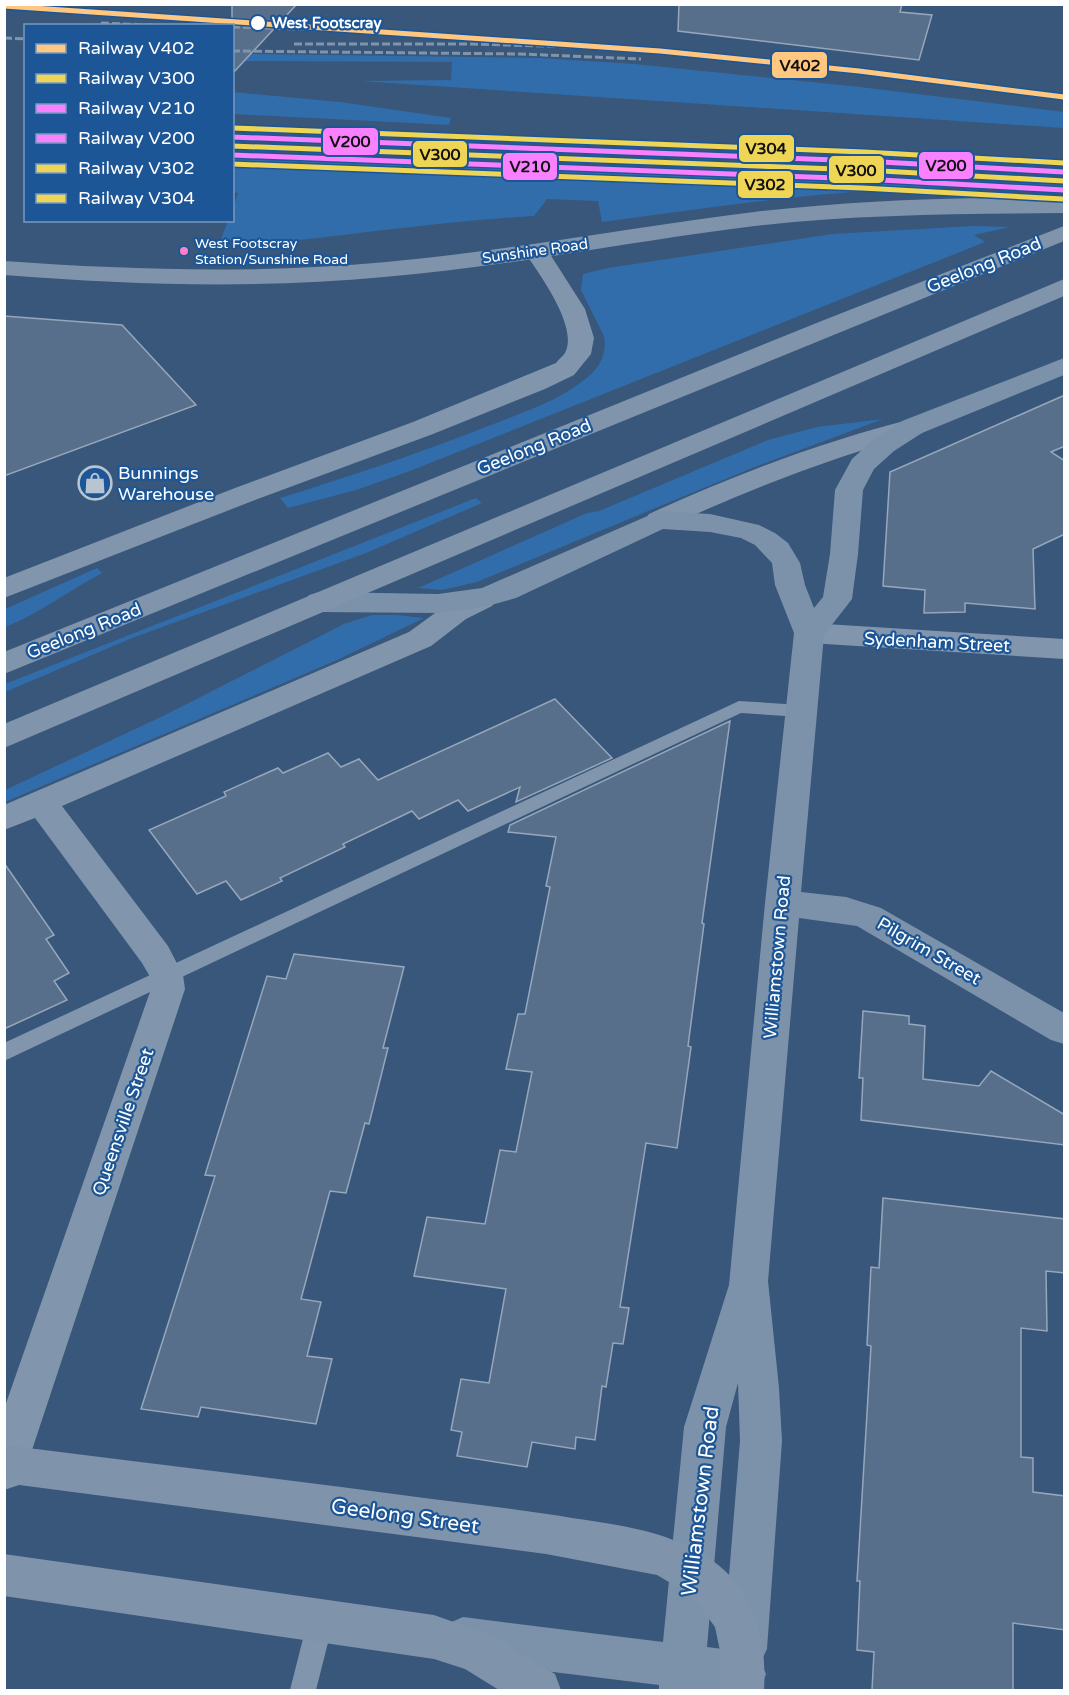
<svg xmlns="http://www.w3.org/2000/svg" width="1069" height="1695" viewBox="0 0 1069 1695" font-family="'Varela Round',sans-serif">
  <rect width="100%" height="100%" fill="#38577b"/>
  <g fill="#326dab">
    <polygon points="251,54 540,58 634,64 860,87 1064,112 1064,128 360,81 451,80 452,62 245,61"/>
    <polygon points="232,92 340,102 451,118 449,125 233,114"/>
    <path d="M233,153L304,158L1064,185V189C1002,187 940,186 878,190C786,196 694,210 602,222L598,201L547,199L534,216C481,219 428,225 375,231C324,237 272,246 221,239L228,221L232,220L233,208L238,193L233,192Z"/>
    <path d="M973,226L1010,227L974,235L985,242L410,471L356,490L288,508L280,498C352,476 422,452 491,425C524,412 562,400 589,376C601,366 607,352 604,336L581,290L583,274L608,268L832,234Z"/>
    <polygon points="883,419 752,468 477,582 442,590 418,588 587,513 599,511 768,440 817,427"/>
    <polygon points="476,498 482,503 366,553 132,638 5,692 5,684"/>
    <path d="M97,568L102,573C69,590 39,614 5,627V609Z"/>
    <polygon points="372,615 396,615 424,618 337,660 5,802 5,790 163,716 344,624"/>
  </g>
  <g fill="#576f8b" stroke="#96a7bb" stroke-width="1.5">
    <polygon points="232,4 297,4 232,74"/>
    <polygon points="679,4 902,4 900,12 932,15 919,60 678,31"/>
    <polygon points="4,316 122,325 196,405 4,476"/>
    <polygon points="1065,395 1065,446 1051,452 1065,461 1065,534 1033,549 1035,609 965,603 965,612 924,613 925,590 883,586 890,472"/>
    <polygon points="555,699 612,758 516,802 520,787 468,811 458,800 419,819 412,811 343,844 345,847 280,878 282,881 241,900 226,881 197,894 149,830 226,796 224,792 278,768 283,773 328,753 341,767 359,759 378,780"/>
    <polygon points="730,721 702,923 704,924 688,1046 691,1047 677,1148 646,1143 620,1307 629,1308 623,1344 613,1343 606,1387 602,1386 595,1440 576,1437 575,1449 532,1442 527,1467 457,1456 462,1432 451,1430 461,1379 489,1383 506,1289 414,1276 427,1217 485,1224 500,1150 516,1152 532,1072 506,1069 518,1014 525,1014 550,887 546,886 556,837 508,832 510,825"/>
    <polygon points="4,863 54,935 46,939 69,973 54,981 67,1000 4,1029"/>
    <polygon points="294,954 404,967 383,1048 388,1048 369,1124 365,1123 346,1193 330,1191 301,1299 321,1302 307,1356 332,1359 316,1424 201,1407 198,1417 141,1409 215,1176 205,1175 267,976 286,979"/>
    <polygon points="863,1011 909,1016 909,1024 925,1026 923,1079 979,1086 991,1071 1065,1115 1065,1145 861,1120 863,1078 859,1078"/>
    <polygon points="883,1198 1065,1219 1065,1273 1046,1271 1047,1331 1021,1328 1021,1457 1033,1458 1033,1492 1065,1496 1065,1630 1013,1623 1013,1690 872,1690 874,1652 857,1650 860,1581 857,1581 871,1346 867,1345 871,1267 879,1268"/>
  </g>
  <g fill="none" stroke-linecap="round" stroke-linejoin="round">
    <g fill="#8196ad" fill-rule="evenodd">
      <polygon points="739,701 801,705 807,707 810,711 807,715 801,717 741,713 4,1061 4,1043"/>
      <polygon points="321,1606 330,1610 334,1619 316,1690 290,1690 308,1619 312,1610"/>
    </g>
    <g fill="#8196ad" fill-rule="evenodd">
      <path d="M536,244L545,246L548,251L585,309L594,338L591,354L574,375L545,389L433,434L255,500L4,598V578L235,488L413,422L556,363C558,360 563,356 565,353C579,326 538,273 524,251L527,246Z"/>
      <path d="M912,419L922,421L926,427L922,433C834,456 751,489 669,526L659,529L649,526L645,520L649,514C734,475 821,442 912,419Z"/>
      <polygon points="482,589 492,592 497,599 492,606 466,619 431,646 62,806 168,946 183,975 185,989 25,1471 19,1485 4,1490 4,1409 151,989 149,975 142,963 35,818 4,830 4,805 409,632 446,605"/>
      <polygon points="809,623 1064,639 1064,659 809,643 798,640 794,633 798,626"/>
    </g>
    <path fill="#7c92aa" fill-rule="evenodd" d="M1064,358V375L922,433L894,451L874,469L863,490L858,554L852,599L824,635L801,892L846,897L881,908L1064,1013V1044L1051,1040L857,926L799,918L768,1281L779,1388L782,1441L767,1649L761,1662L766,1674L760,1690H659V1685L463,1661L447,1654L441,1639L447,1624L463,1617L663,1642L684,1427L729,1285L765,903L794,633L775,585L772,563L755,545L741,538L710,532L663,529L516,598L484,607L438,613L319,612L309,609L304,602L309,595L319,592L438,594L482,588L659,511L710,514L759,525L775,533L788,543L800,563L805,585L814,608L823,597L830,554L835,490L852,459L874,439L902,421ZM738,1383L740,1441L723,1649L707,1647L726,1427Z"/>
    <g fill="#7f93ab" fill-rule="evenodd">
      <path d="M987,198L1064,199V213C961,214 858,214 755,226C631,241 508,267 384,277C258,289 131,285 4,275V261C131,270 259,274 386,262C509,251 631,227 754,212C831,203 909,199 987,198Z"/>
      <path d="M4,1445C147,1463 290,1480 432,1499C479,1505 525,1510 572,1518C621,1525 673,1532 713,1561C755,1591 767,1641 764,1690H720V1651L715,1627L698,1604L684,1591L657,1575L546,1554L4,1483Z"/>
      <polygon points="4,1554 434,1615 493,1636 555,1674 561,1690 499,1690 465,1669 434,1659 4,1596"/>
    </g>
    <g fill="#8094ab" fill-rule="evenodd">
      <polygon points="1064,226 1064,241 4,674 4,652 824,320"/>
      <polygon points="1064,279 1064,296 4,748 4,724"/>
    </g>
    <g stroke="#8094ab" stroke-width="3" stroke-dasharray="8 3" stroke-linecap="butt">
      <polyline points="101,23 176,26"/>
      <polyline points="232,27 360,31"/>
      <polyline points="4,38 26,39"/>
      <polyline points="294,44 472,44 612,48"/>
      <polyline points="232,51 520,54 641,59"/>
    </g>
    <defs>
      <polyline id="rail-1" points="4,6 660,51 859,71 1064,97"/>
      <polyline id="rail-2" points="232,146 863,170 1064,181"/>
      <polyline id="rail-3" points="232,155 863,179 1064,190"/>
      <polyline id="rail-4" points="232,137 863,161 1064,172"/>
      <polyline id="rail-5" points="232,164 862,188 1063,199"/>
      <polyline id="rail-6" points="233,128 864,152 1064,163"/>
    </defs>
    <use href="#rail-1" stroke="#1d5696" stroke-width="8"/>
    <use href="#rail-2" stroke="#1d5696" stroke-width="8"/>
    <use href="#rail-3" stroke="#1d5696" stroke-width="8"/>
    <use href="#rail-4" stroke="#1d5696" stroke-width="8"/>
    <use href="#rail-5" stroke="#1d5696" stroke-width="8"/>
    <use href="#rail-6" stroke="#1d5696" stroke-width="8"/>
    <use href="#rail-1" stroke="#ffc780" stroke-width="5"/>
    <use href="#rail-2" stroke="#efd555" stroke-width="5"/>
    <use href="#rail-3" stroke="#f980ff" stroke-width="5"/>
    <use href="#rail-4" stroke="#f980ff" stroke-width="5"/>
    <use href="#rail-5" stroke="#efd555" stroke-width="5"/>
    <use href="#rail-6" stroke="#efd555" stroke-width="5"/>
  </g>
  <defs>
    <symbol id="shop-ring" viewBox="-11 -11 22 22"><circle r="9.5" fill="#1d5696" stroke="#b9c4d1" stroke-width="1.5"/><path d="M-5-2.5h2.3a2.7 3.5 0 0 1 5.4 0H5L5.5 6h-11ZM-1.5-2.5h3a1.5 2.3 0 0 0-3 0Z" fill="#b9c4d1"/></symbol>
  </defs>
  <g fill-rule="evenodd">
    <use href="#shop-ring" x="76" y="464" width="38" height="38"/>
  </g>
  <circle fill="#fff" stroke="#1d5696" stroke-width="2" cx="258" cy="23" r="8"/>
  <circle fill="#ff80c5" stroke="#1d5696" stroke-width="2" cx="184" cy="251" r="5"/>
  <g text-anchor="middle" stroke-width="4.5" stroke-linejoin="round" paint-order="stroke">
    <g font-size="14" fill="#fff" stroke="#1d5696" text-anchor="start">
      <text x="195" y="248">West Footscray<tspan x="195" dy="16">Station/Sunshine Road</tspan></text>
    </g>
    <g font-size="15" font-weight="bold" fill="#fff" stroke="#1d5696" text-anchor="start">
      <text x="272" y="28">West Footscray</text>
    </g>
    <g font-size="15" fill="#fff" stroke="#1d5696">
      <text transform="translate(535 251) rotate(-8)" y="5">Sunshine Road</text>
    </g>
    <g font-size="18" fill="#fff" stroke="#1d5696">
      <text transform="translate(984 265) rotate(-22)" y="6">Geelong Road</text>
      <text transform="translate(534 447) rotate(-22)" y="6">Geelong Road</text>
      <text transform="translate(84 631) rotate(-22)" y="6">Geelong Road</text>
      <text transform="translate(937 642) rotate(3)" y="6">Sydenham Street</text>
      <text transform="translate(929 951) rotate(30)" y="6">Pilgrim Street</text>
      <text transform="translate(777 957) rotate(-85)" y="6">Williamstown Road</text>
      <text transform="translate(123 1122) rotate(-71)" y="6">Queensville Street</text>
    </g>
    <g font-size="18" fill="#fff" stroke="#1d5696" text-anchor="start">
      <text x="118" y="479">Bunnings<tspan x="118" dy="21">Warehouse</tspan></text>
    </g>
    <g font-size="21" fill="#fff" stroke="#1d5696">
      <text transform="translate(700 1501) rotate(-83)" y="7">Williamstown Road</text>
      <text transform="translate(405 1516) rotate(8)" y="7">Geelong Street</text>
    </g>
  </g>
  <g stroke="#1d5696" stroke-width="2">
    <rect x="771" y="51" width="57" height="28" rx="6" fill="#ffc780"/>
    <rect x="322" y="127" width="57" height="29" rx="6" fill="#f980ff"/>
    <rect x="738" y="134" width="57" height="29" rx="6" fill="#efd555"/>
    <rect x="412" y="140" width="56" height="28" rx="6" fill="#efd555"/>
    <rect x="918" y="151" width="56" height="29" rx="6" fill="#f980ff"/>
    <rect x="502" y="152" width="56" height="29" rx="6" fill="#f980ff"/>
    <rect x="828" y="155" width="57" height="29" rx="6" fill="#efd555"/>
    <rect x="737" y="170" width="57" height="29" rx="6" fill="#efd555"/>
  </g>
  <g font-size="16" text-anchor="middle" font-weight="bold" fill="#111">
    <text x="800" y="71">V402</text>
    <text x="350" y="147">V200</text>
    <text x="766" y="154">V304</text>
    <text x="440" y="160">V300</text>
    <text x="946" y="171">V200</text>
    <text x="530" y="172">V210</text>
    <text x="856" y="176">V300</text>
    <text x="765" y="190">V302</text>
  </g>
  <rect width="1069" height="1695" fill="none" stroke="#ffffff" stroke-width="12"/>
  <rect x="24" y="24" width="210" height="198" fill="#1d5696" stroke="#779ac0" stroke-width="1.5"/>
  <rect x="36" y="44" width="30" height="9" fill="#ffc780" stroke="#779ac0" stroke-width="1.5"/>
  <text x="78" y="54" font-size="18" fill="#ffffff">Railway V402</text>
  <rect x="36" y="74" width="30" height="9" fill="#efd555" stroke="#779ac0" stroke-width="1.5"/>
  <text x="78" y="84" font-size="18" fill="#ffffff">Railway V300</text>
  <rect x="36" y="104" width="30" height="9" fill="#f980ff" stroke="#779ac0" stroke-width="1.5"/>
  <text x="78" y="114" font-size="18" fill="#ffffff">Railway V210</text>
  <rect x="36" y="134" width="30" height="9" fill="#f980ff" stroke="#779ac0" stroke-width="1.5"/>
  <text x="78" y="144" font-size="18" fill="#ffffff">Railway V200</text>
  <rect x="36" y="164" width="30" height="9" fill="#efd555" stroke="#779ac0" stroke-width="1.5"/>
  <text x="78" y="174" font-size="18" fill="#ffffff">Railway V302</text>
  <rect x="36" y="194" width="30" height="9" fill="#efd555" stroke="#779ac0" stroke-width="1.5"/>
  <text x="78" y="204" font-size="18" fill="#ffffff">Railway V304</text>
</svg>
